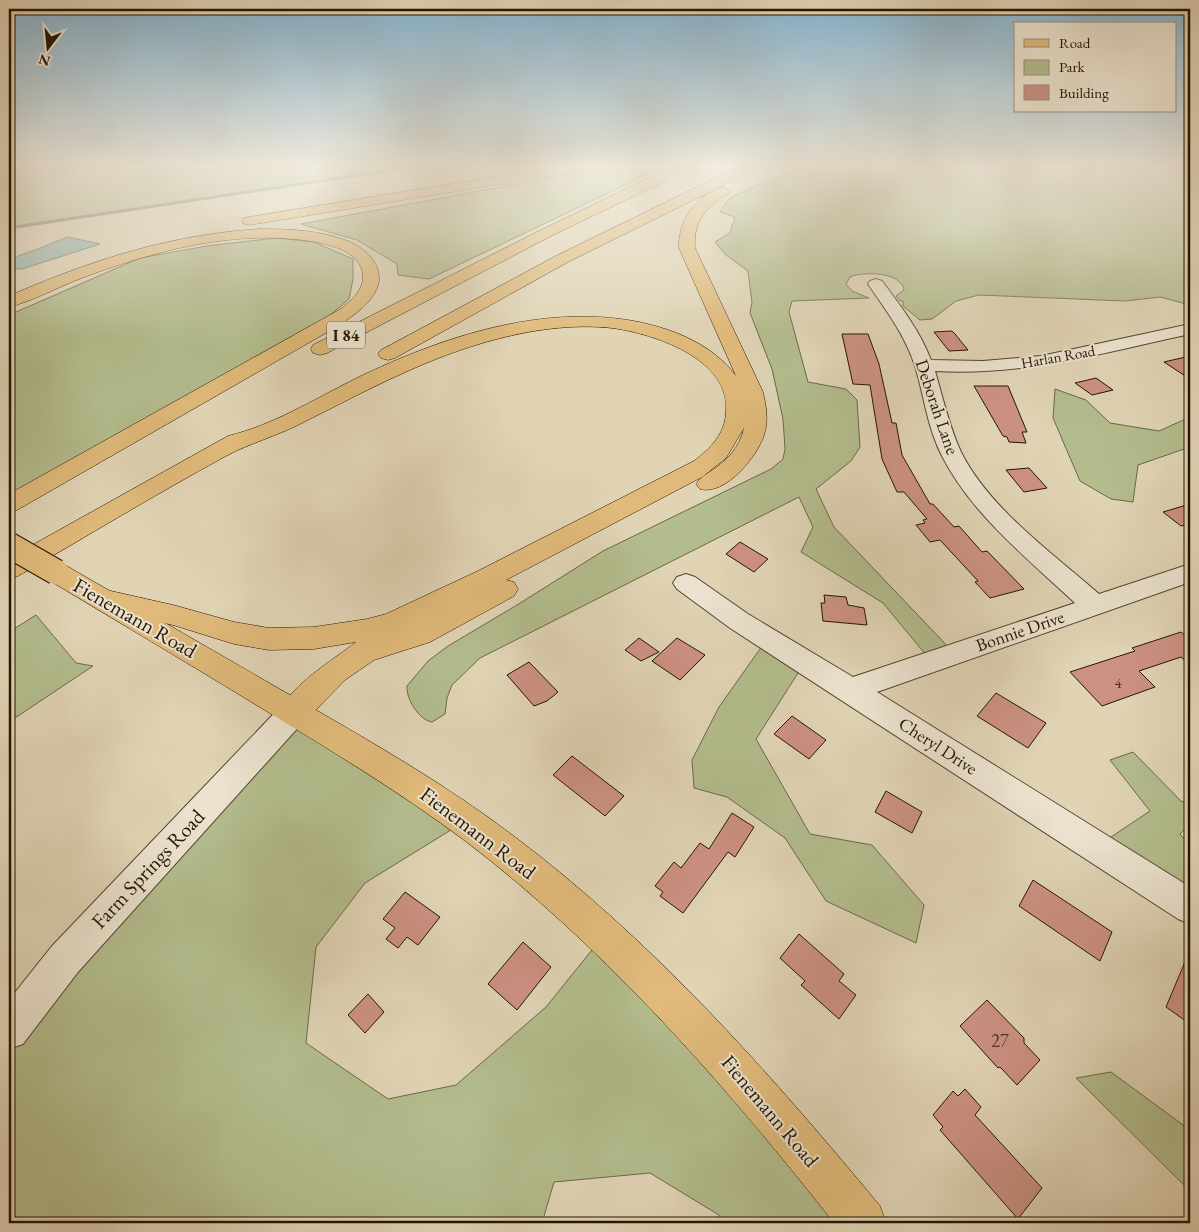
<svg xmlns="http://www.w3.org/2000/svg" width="1199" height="1232" viewBox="0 0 1199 1232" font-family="'EB Garamond',serif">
  <rect width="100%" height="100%" fill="#e0d4b5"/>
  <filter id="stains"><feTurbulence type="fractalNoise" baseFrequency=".004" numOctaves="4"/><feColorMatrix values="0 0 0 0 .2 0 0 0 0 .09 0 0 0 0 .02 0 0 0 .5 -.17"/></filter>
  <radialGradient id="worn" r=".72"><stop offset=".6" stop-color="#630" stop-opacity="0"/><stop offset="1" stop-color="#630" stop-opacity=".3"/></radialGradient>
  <g fill="#b3bc8d" stroke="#6c6848">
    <polygon points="9,165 425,165 9,227"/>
    <path d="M810,165H1190V305L1160,297L1125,301L979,295L956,301L932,319L920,320L903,306V301H900L896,296L904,290C902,272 863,271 850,277L846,284L852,291L869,298L792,301L789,312L808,382L846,389L857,400L860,447L851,461L816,489L834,527L954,653L931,661L883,603L801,552L813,527L799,497L480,658L452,685L447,698L445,714L432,722C419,720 406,699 407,686L428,661L448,646L517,605L603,551L771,469L783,459L785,449L783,419L772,369L750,313L752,302L748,271L726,255L715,242L730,233L735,217L720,212L729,199L746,190Z"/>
    <polygon points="609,167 650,173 429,279 398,275 397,264 357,240 301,224"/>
    <polygon points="276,238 314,242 353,259 353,279 349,299 323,321 9,495 9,315 140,258 207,246"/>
    <polygon points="1055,389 1086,400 1110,423 1159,431 1190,417 1190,447 1138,465 1133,502 1111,499 1080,481 1053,418"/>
    <polygon points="36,615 76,663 93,666 9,722 9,632"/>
    <polygon points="767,639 805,662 756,739 810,834 872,845 924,905 916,943 826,901 785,838 727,797 694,788 692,760 719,707"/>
    <polygon points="294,712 467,820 365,883 316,947 306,1043 388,1099 456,1085 546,1007 608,930 791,1127 869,1223 724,1223 719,1215 650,1173 554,1182 542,1223 9,1223 9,1036 36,998"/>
    <polygon points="1133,752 1182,802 1190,797 1190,824 1180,834 1190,846 1190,907 1096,847 1150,811 1110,760"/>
    <polygon points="1111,1072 1190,1130 1190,1191 1076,1078"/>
  </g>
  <path fill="#94b7b2" stroke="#68766c" d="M68,237L100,244L22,269H9V260C18,255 25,254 35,250C46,246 56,241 68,237Z"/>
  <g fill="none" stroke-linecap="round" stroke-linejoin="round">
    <g stroke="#68766c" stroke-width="3">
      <polyline points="803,168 810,165"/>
      <polyline points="9,228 427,165"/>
    </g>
  </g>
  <g fill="#cc9184" stroke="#251402">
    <polygon points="952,331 955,334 968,350 949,351 934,332"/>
    <polygon points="842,334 868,334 879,364 892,423 896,423 902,455 930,504 933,504 954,527 959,526 982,552 987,551 1024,589 990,598 975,582 978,581 940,540 930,542 916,525 925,523 923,520 927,519 904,492 897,492 882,459 870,385 853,384"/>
    <polygon points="1190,356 1190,379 1164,362"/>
    <polygon points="1096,378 1113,390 1092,395 1075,383"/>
    <polygon points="974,386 1008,386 1027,432 1022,432 1026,443 1009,442 1007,437 1003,436"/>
    <polygon points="1029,468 1047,488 1024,492 1006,470"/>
    <polygon points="1190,504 1190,524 1181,526 1163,512"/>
    <polygon points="740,542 768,559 754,572 726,554"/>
    <polygon points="824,595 846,597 848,605 864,608 867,625 823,621 821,603 825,603"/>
    <polygon points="1181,632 1190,640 1190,665 1181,657 1139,671 1155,687 1102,706 1070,672 1135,651 1132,648"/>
    <polygon points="639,638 659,652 641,661 625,650"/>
    <polygon points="677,638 705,655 680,680 652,661"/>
    <polygon points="529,662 558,692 547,701 534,706 507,675"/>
    <polygon points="996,693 1046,723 1028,748 977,716"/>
    <polygon points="792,716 826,740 809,759 774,734"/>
    <polygon points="572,756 624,796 605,816 553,775"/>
    <polygon points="886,791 922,812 912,833 875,812"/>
    <polygon points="732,813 754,827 735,857 728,852 683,913 660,896 663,892 655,886 674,862 681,868 700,843 709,849"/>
    <polygon points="1033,880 1112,932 1100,961 1019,906"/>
    <polygon points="405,892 440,917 418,945 407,937 398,948 386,939 395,928 383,919"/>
    <polygon points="799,934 844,974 839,981 856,995 839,1019 801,985 805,981 780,958"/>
    <polygon points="523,942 551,967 517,1010 488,984"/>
    <polygon points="1190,950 1190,1024 1166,1007"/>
    <polygon points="368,994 384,1012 365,1033 348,1015"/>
    <polygon points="987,1000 1024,1038 1024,1043 1040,1060 1017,1085 1000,1067 998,1068 960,1026"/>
    <polygon points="965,1089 981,1107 975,1115 1042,1188 1018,1219 940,1130 943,1127 933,1115 953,1091 958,1096"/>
  </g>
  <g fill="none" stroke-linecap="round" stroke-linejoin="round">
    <defs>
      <g id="minor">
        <path d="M876,279L882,281C900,305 920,331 931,360L983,361L1041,356L1190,324V334C1102,353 1026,376 935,371C943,398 949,426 961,452C989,508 1052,553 1099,594L1190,564V582L877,692L1190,887V924L1178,919L730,628L677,589L673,583L677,577L686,574L695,577L748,614L853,677L1075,603C1026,557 971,514 941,454C927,426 924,395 915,366C905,335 886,310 868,284L870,281Z"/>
        <polygon points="294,700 304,703 309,712 304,721 78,972 23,1044 9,1049 9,1000 52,946 284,703"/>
      </g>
      <path id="major" d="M56,563L65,565C144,611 223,656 302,702C375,744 448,786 515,837C654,942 769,1072 880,1206L886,1223H834C731,1092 621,966 491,861C425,808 353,764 281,720C203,672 125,626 47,579L43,572L47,565Z"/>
      <g id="highway">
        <polygon points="568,165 600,165 593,169 249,225 244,224 242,221 244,218 249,217"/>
        <polygon points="676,165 694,165 692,168 553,235 327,353 320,355 313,353 311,349 313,345 543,229"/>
        <polygon points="742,165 760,165 758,168 568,262 395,358 388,360 381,358 378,354 381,350 556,256"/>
        <path d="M723,187L730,191L728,194C706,207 693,221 695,248L763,392C766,406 769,420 764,435C757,457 725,496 700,489L696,484C700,478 705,475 711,471C727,461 740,447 744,428L726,458L702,477L506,580L514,582L518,589L514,596L430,642L374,660L345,680L305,721L294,725L283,721L279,712C293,683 332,661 356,642L314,649L269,650L234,644L173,625L92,606L89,599L92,592L102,589L173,605L234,622L269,628L314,627L367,619L386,614L478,571L694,461C711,448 725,434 726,412C730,360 659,336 619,329C580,323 535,329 497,339C427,357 366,391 302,423C277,436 250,443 226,456C156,494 87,536 18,576L9,578V558L228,436C273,425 313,400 355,379C441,337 543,303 639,322C676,330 713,345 736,376L679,248C678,221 696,194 723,187Z"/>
        <path d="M259,229C290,229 321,230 350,242C359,246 367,252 373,260C393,289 359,312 338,326L17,510L9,512V494L339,310C352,300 367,288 362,270C357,252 332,245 316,242C236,228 153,251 79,279C56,288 33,301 9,307V296C92,260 169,235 259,229Z"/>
      </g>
    </defs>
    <use href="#minor" stroke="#54442f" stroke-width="2"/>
    <use href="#major" stroke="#251402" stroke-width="1"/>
    <use href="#highway" stroke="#251402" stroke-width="1"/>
    <use href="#minor" fill="#ebe3cf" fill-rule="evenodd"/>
    <use href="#major" fill="#e0ba7a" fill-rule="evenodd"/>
    <use href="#highway" fill="#e0ba7a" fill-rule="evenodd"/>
    <defs>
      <polyline id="major-bridge" points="9,545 56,572"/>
    </defs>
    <use href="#major-bridge" stroke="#251402" stroke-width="27" stroke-linecap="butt"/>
    <use href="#major-bridge" stroke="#e0ba7a" stroke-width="25"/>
  </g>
  <linearGradient id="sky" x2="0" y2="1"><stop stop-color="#86b5d2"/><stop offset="0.49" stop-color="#f1ecde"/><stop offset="1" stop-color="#f1ecde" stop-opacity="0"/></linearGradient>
  <rect width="1199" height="338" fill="url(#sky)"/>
  <g text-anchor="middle" stroke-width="4" stroke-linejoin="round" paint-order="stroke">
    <g font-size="15" fill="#251402" stroke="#ebe3cf">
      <text transform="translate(1058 357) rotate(-10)" y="5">Harlan Road</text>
    </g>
    <g font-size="15" fill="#4f3322">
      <text x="1118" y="688">4</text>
    </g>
    <rect fill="#ebe3cf" stroke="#605240" stroke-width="1" x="327" y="321.5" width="38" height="27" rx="4"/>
    <g font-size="16" font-weight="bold" fill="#251402">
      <text x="346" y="341">I 84</text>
    </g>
    <g font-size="18" fill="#251402" stroke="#ebe3cf">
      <text transform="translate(937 407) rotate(71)" y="6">Deborah Lane</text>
      <text transform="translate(1020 631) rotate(-19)" y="6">Bonnie Drive</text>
      <text transform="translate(938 746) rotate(33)" y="6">Cheryl Drive</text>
    </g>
    <g font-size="18" fill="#4f3322">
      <text x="1000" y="1047">27</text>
    </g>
    <g font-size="21" fill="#251402" stroke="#ebe3cf">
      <text transform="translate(135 618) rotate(30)" y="7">Fienemann Road</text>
      <text transform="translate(478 833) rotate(37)" y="7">Fienemann Road</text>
      <text transform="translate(148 869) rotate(-47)" y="7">Farm Springs Road</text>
      <text transform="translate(770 1111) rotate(50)" y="7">Fienemann Road</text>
    </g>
  </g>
  <rect width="1199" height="1232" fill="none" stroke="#e0d4b5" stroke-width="30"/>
  <rect x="10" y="10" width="1179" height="1212" fill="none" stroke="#251402" stroke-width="2.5"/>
  <rect x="15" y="15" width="1169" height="1202" fill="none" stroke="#251402"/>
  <rect x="1014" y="22" width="162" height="90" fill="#ebe3cf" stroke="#9c907d"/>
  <rect x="1024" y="39" width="25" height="8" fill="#e0ba7a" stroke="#9c907d"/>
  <text x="1059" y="48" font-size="15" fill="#251402">Road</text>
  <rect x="1024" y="60" width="25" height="15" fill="#b3bc8d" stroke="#9c907d"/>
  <text x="1059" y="72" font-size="15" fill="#251402">Park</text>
  <rect x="1024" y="85" width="25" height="15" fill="#cc9184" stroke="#9c907d"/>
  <text x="1059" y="98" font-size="15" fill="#251402">Building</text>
  <g transform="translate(48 48) rotate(196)" stroke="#ebe3cf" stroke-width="4" paint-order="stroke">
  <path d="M0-4L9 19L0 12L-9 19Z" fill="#251402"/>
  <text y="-8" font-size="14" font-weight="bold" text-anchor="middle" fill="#251402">N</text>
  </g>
  <rect width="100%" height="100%" filter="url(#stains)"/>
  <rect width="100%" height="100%" fill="url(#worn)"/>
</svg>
